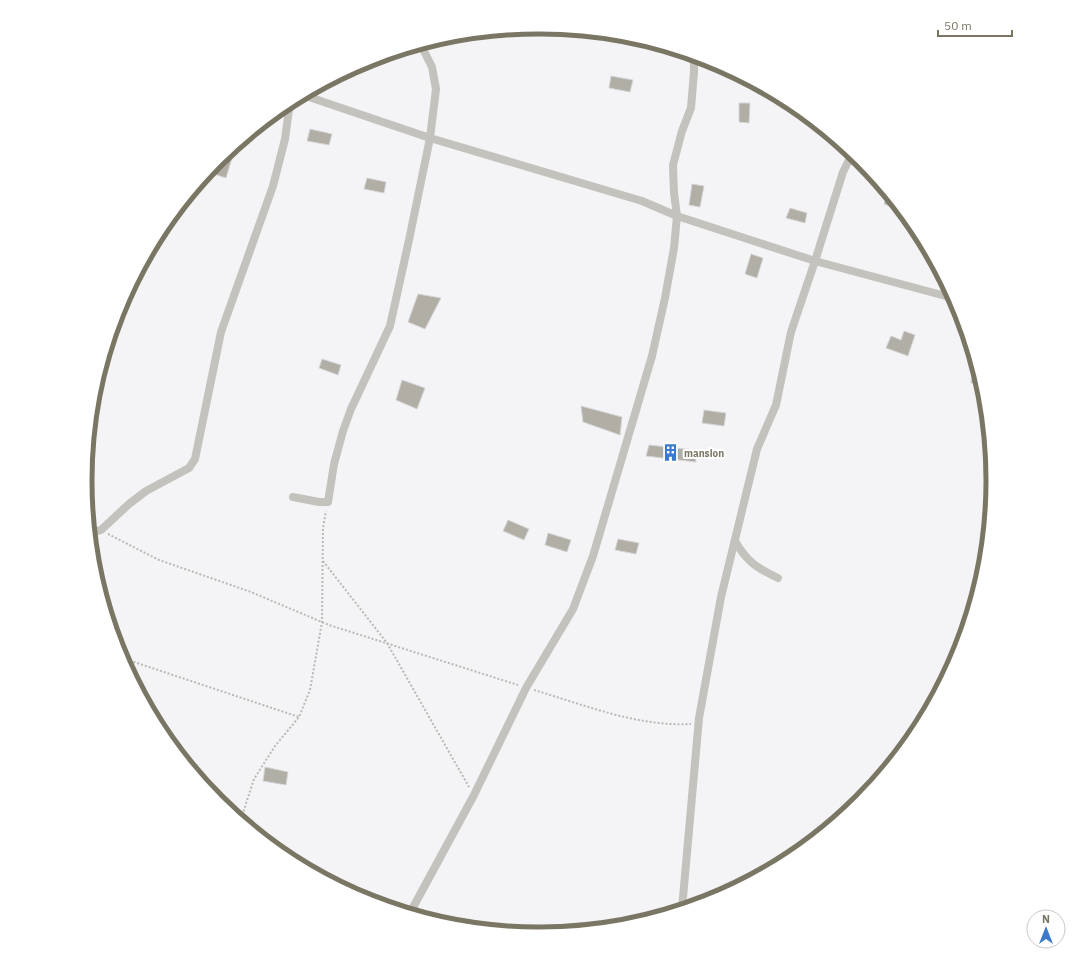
<svg xmlns="http://www.w3.org/2000/svg" width="1078" height="961" viewBox="0 0 1078 961" font-family="'IBM Plex Sans',sans-serif">
  <rect width="100%" height="100%" fill="#f4f3f6"/>
  <g fill="#b1aea5" stroke="#d6d5d7">
    <polygon points="611,76 633,80 630,92 609,88"/>
    <polygon points="765,90 782,98 765,97"/>
    <polygon points="739,103 750,103 749,123 739,122"/>
    <polygon points="310,129 332,134 329,145 307,141"/>
    <polygon points="223,156 232,158 226,178 214,174 219,159"/>
    <polygon points="367,178 386,182 384,193 364,189"/>
    <polygon points="692,184 704,186 700,207 689,205"/>
    <polygon points="886,199 894,202 900,210 884,204"/>
    <polygon points="790,208 807,213 805,223 786,218"/>
    <polygon points="751,254 763,258 757,278 745,274"/>
    <polygon points="418,294 441,298 425,329 408,322"/>
    <polygon points="904,331 915,335 908,356 886,348 891,336 901,340"/>
    <polygon points="322,359 341,365 338,375 319,368"/>
    <polygon points="972,371 978,372 981,384 971,383"/>
    <polygon points="402,380 425,388 417,409 396,400"/>
    <polygon points="581,406 622,417 620,435 583,422"/>
    <polygon points="704,410 726,413 724,426 702,423"/>
    <polygon points="649,445 694,450 696,462 646,456"/>
    <polygon points="508,520 529,529 524,540 503,531"/>
    <polygon points="548,533 571,540 567,552 545,545"/>
    <polygon points="618,539 639,543 636,554 615,550"/>
    <polygon points="265,767 288,772 286,785 263,781"/>
  </g>
  <g fill="none" stroke-linecap="round" stroke-linejoin="round">
    <g stroke="#bab9b5" stroke-width="2" stroke-dasharray="2 2" stroke-linecap="butt">
      <polyline points="108,534 159,560 251,592 329,625 518,685"/>
      <polyline points="323,561 387,643 469,787"/>
      <polyline points="122,658 299,717"/>
      <path d="M534,690C585,705 638,727 691,724"/>
      <polyline points="241,819 254,779 275,746 299,717 310,690 322,622 323,528 326,511"/>
    </g>
    <g stroke="#c4c2bd" stroke-width="8">
      <polyline points="303,95 430,138 642,201 677,216 815,261 953,298"/>
      <polyline points="293,497 319,502 328,502 334,464 343,431 351,409 390,326 409,240 430,138 436,89 432,67 421,45"/>
      <polyline points="91,533 101,530 129,504 146,491 189,468 195,459 221,332 273,186 285,139 290,102"/>
      <path d="M735,541C747,562 757,568 778,578"/>
      <polyline points="682,909 699,718 721,597 757,449 776,405 791,332 815,261 843,172 852,154"/>
      <polyline points="410,913 474,795 526,688 573,609 593,556 652,356 665,298 674,248 677,216 674,193 673,165 682,131 691,108 694,72 694,56"/>
    </g>
  </g>
  <defs>
    <symbol id="building-bare" viewBox="-9 -9 18 18"><path d="M-4-6H4V6H1V3H-1V6H-4ZM-2.5-4.3h1.7v1.8h-1.7ZM.8-4.3h1.7v1.8H.8ZM-2.5-1h1.7V.8h-1.7ZM.8-1h1.7V.8H.8Z" fill="#3b79cd" stroke="#fff" stroke-width="2.5" paint-order="stroke"/></symbol>
  </defs>
  <g fill-rule="evenodd">
    <use href="#building-bare" x="658" y="440" width="25" height="25"/>
  </g>
  <g text-anchor="middle" stroke-width="4" stroke-linejoin="round" paint-order="stroke">
    <g font-size="10" font-weight="bold" fill="#7a7664" stroke="#fff" text-anchor="start">
      <text x="684" y="457">mansion</text>
    </g>
  </g>
  <path d="M0 0H1078V961H0ZM538 34H540A446 446 0 0 1 986 480V481A446 446 0 0 1 540 927H538A446 446 0 0 1 92 481V480A446 446 0 0 1 538 34Z" fill="#fff" fill-rule="evenodd"/>
  <path fill="none" stroke="#7a7664" stroke-width="5" d="M538 34H540A446 446 0 0 1 986 480V481A446 446 0 0 1 540 927H538A446 446 0 0 1 92 481V480A446 446 0 0 1 538 34Z"/>
  <g transform="translate(1046 929)"><circle r="19" fill="#ffffff" stroke="#cac8c1"/>
  <path d="M0-3L7 15L0 10L-7 15Z" fill="#3b79cd"/>
  <text y="-6" font-size="11" font-weight="bold" text-anchor="middle" fill="#7a7664">N</text>
  </g>
  <path d="M938 30v6h74v-6" fill="none" stroke="#7a7664" stroke-width="2"/>
  <text x="944" y="30" font-size="12" fill="#7a7664" stroke="#ffffff" stroke-width="3" paint-order="stroke">50 m</text>
</svg>
